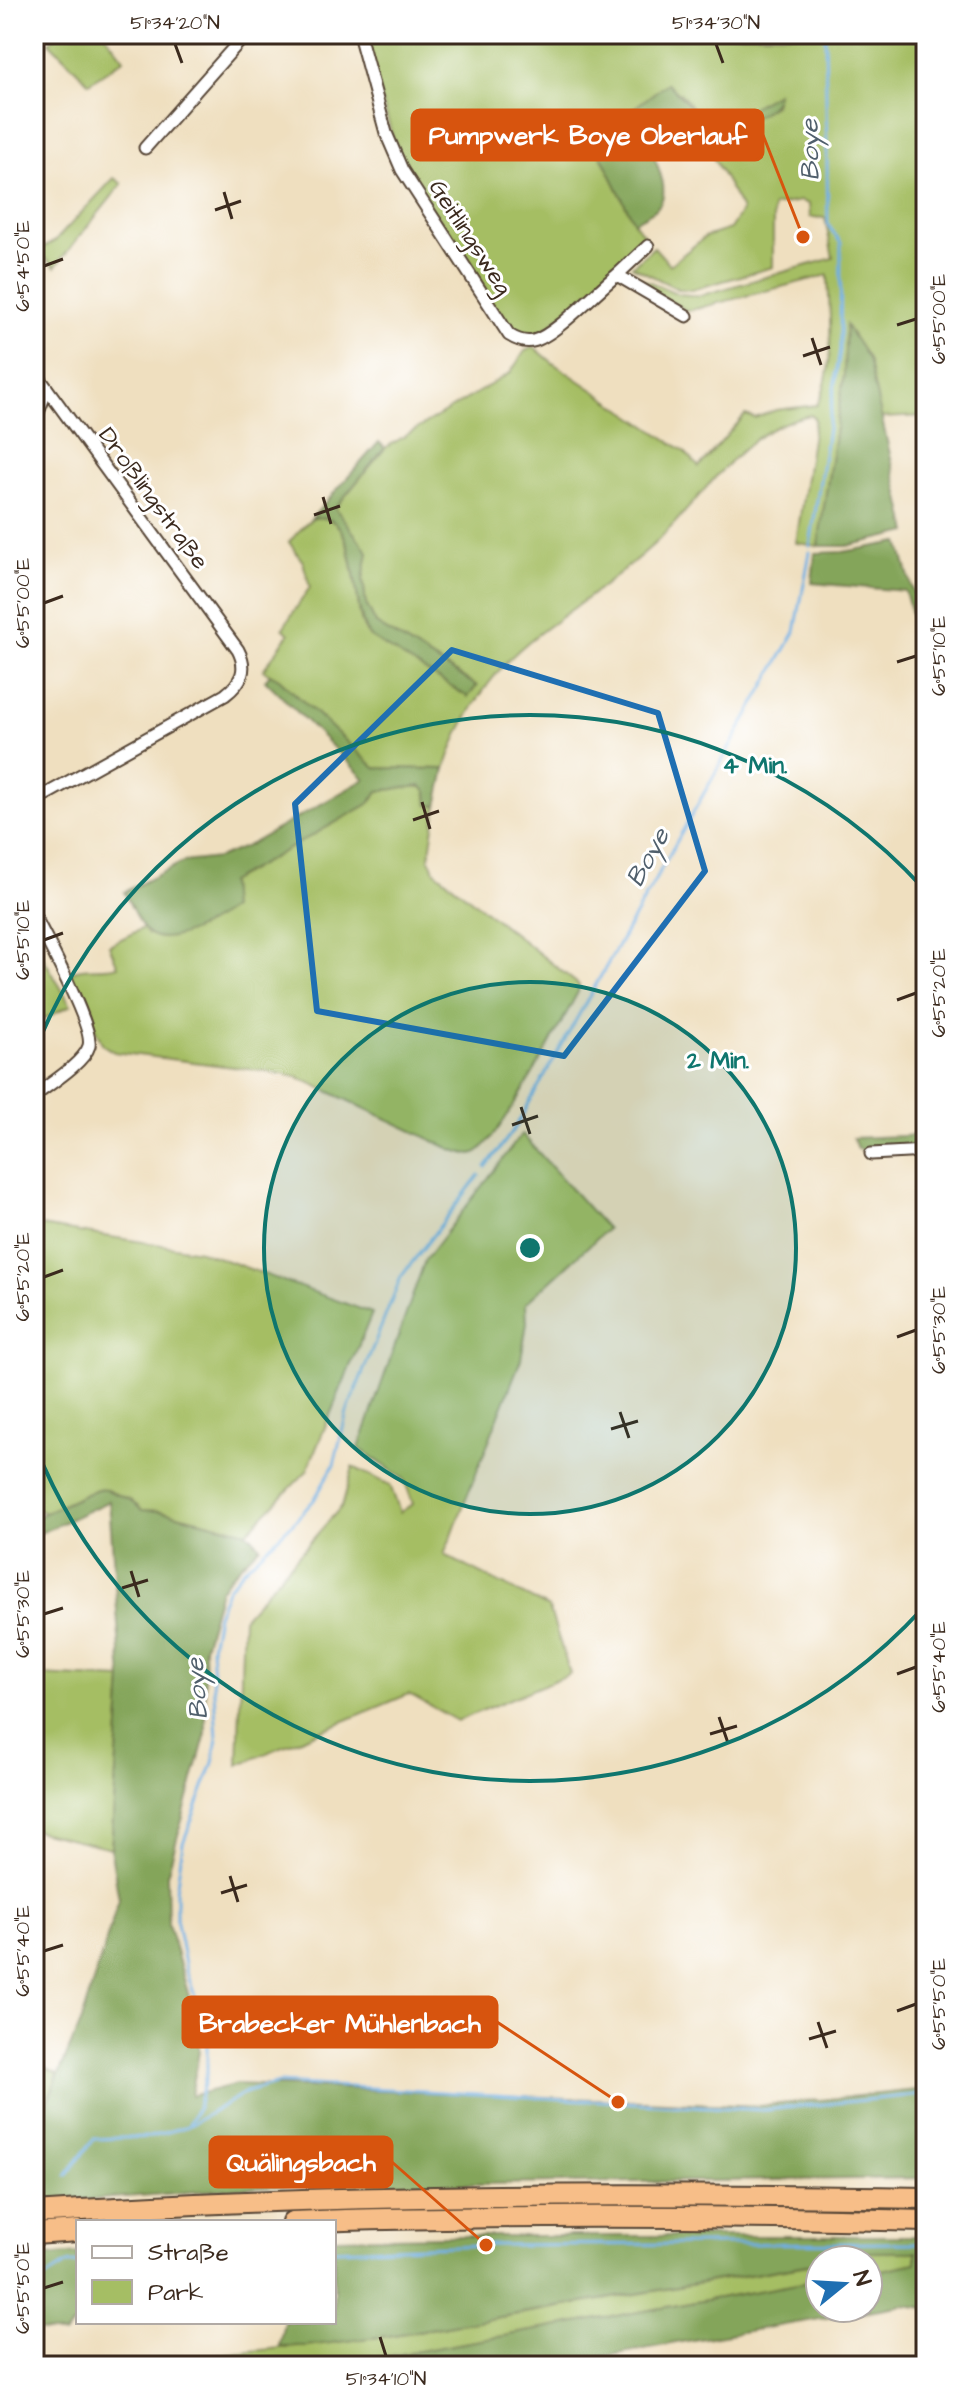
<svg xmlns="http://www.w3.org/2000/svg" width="960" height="2400" viewBox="0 0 960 2400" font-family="'Architects Daughter',sans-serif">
  <rect width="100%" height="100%" fill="#fff"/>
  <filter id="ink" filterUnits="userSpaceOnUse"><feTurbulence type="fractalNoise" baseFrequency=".0125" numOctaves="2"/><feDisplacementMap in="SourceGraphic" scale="16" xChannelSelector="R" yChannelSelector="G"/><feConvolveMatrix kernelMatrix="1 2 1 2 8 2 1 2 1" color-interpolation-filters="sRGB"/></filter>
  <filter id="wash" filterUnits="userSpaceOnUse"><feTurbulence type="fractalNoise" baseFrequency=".006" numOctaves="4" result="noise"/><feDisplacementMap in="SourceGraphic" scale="32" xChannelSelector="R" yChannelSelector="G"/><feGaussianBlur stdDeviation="1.8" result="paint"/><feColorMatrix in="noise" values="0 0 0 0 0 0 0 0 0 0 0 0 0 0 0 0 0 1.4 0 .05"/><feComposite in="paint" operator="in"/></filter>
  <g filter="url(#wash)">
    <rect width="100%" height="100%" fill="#efdfbf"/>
    <g fill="#a5be64" stroke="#707441" stroke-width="2">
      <polygon points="59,34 105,34 124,59 89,83 49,42"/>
      <path d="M363,34H926V416L880,418L868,359L846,327L844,375L818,546L796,543L815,419L811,415C740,427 703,500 653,545C626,569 596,592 567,613C542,631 516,649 497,673C473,702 456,734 445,769L375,768L279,679L263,670L289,634L283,628L310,587L303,562L289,542C296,535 303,525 311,520C351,494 356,596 360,615C361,624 364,630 370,637L476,685L376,624L366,604L363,579L368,552L335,508L385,448L510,373L525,351L534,347L553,363L684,451L699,467L745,415L755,418L776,410L817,405C837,368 829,315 828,275L687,311L633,279L640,278L679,294L699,296L833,258L825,218L810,217L809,204L800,201L773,206V267L691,290L678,289L632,266L654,247L670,265L705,237L730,229L742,210L705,143L712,140L716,130L747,120L774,105L777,93C759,103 728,129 707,120C696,115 688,102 680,93L593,139L634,222L648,241L547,328L533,336L518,334L498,313L463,252L415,186L394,142Z"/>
      <polygon points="114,178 122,184 55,267 44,257 34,265 34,253 55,241"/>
      <path d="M413,786L426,788L428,805L437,806L429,859L435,871L579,985L578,992C563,1019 497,1146 475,1153C467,1156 458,1151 451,1149L298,1077L265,1071L114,1052L103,1045L68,973C84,965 101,971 118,966L109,945L143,928L148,934L230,896L229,882L370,803L378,791Z"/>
      <polygon points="34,942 71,1005 34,1024"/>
      <polygon points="522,1134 607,1229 526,1303 527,1323 521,1359 444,1555 549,1608 570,1674 457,1721 409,1694 238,1765 243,1618 342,1506 353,1467 390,1485 400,1512 413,1504 404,1479 359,1448 425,1260"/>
      <polygon points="34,1225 200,1251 372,1313 307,1471 247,1532 161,1511 141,1510 130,1500 97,1489 45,1513 34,1508"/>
      <polygon points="39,1675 122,1679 111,1848 34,1830 34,1714 36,1713"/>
      <polygon points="34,2063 58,2074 34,2134"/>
      <polygon points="871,2252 916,2252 916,2263 868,2273 868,2260 830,2260"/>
      <polygon points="820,2263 820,2280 334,2366 170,2366 170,2360 388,2336"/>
    </g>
    <g fill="#84a55a" stroke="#60683c" stroke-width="2">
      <path d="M667,83L698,114L710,121L731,119L777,93C777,113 734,125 717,130L712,140L705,143C686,110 679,113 648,131C647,155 677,188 656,209C650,214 640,218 634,222L593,139Z"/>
      <polygon points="846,325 868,359 908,532 847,546 818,546 844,375"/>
      <path d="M379,442L385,448L335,508L368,552L363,579L366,604L376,624L477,686L468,697L370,637C348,611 364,505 311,519Z"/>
      <polygon points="899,542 926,638 926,671 905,591 812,583 815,553 843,552"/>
      <path d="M270,674L279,679L375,768L445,769L437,806L428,805L427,792L421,786L378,791L370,803L229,882L231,909C212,922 164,951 146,931C136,921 131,905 124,892L183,862L218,858L247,846L365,779L265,680Z"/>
      <polygon points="926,1135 926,1147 864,1151 857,1149 853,1138"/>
      <polygon points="97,1489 107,1490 130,1500 142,1510 161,1511 247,1532 260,1546 231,1575 220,1590 204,1647 206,1733 167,1875 168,1924 199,2031 199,2052 191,2096 237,2084 760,2106 926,2089 926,2178 256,2187 34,2204 34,2173 40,2144 34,2140 34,2134 81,2021 119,1899 111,1852 122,1679 109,1501 34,1536 34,1518"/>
      <polygon points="446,2236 926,2236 926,2308 904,2305 687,2341 552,2366 334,2366 820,2280 820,2308 868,2308 868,2273 916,2263 916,2252 871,2252 820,2260 818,2263 388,2336 306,2346 279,2346 284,2322 334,2322 334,2238"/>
      <polygon points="78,2253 78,2320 64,2335 34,2330 34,2257"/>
    </g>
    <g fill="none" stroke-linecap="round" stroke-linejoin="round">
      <g stroke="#6fafe2" stroke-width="3">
        <polyline points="810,546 840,350 841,243 828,225 825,34"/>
        <polyline points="486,1167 515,1128 795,632 810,552"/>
        <polyline points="190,2125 246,2092 279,2083 764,2110 926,2094"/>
        <polyline points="66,2176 94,2139 150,2137 188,2126 198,2107 207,2071 207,2033 186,1969 176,1918 176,1891 183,1843 213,1763 217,1738 211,1647 217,1615 228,1588 243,1570 292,1524 314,1500 334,1465 347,1412 401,1277 479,1175"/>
        <polyline points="334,2250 486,2245 926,2243"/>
        <polyline points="34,2285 67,2264 78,2263"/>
      </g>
    </g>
  </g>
  <g filter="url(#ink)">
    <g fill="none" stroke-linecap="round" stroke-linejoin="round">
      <defs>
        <g id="minor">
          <path d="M359,34L386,133L402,170L509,335C517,340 524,343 533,341C555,336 596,291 617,275L687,316"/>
          <polyline points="145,148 246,34"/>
          <polyline points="617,275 648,246"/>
          <path d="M34,371L238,650C248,669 242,682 225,695L34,801"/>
          <polyline points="34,423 47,389"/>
          <path d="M34,915C45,936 94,1028 89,1046C84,1063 48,1085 34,1096"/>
          <polyline points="871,1154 926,1151"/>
        </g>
        <g id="motorway">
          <path d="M34,2213C331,2193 629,2193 926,2198"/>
          <path d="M292,2222C504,2214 715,2216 926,2221"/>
          <polyline points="34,2234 78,2231"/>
        </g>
      </defs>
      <use href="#minor" stroke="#564536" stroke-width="15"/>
      <use href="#motorway" stroke="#564536" stroke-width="24"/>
      <use href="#minor" stroke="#fff" stroke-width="11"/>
      <use href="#motorway" stroke="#f7be88" stroke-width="20"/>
    </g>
  </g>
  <path fill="none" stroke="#1f6fb2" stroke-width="6" stroke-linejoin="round" d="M452,650L658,713L705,871L564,1056L317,1011L295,804Z"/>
  <path fill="none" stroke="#3b2a1e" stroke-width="3" d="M175,44L182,63M716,44L723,63M224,192L232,219M215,210L241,201M44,266L63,259M897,325L916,319M812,338L821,365M803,356L830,347M323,497L331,524M314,515L340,506M44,603L63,596M897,662L916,656M422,802L430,829M413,820L439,811M44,940L63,933M897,1000L916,993M521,1107L530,1134M512,1125L538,1116M44,1277L63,1270M897,1337L916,1330M620,1412L629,1438M611,1429L638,1421M131,1571L139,1597M122,1588L148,1580M44,1614L63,1608M897,1674L916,1667M719,1717L728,1743M710,1734L737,1726M230,1876L238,1902M221,1893L247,1885M44,1951L63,1945M897,2011L916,2004M818,2022L827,2048M809,2039L836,2031M44,2288L63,2282M380,2337L386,2356"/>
  <circle cx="530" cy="1248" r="266" fill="#0f766e" fill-opacity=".12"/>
  <g fill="none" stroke="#0f766e" stroke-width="4">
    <circle cx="530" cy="1248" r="266"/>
    <path d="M923 1608A533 533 0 0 1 34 1443M34 1053A533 533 0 0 1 923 888"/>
  </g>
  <g text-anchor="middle" stroke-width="6" stroke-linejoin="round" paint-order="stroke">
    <g font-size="24" fill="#3b2a1e" stroke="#fff">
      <text transform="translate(471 237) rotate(57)" y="8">Geitlingsweg</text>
      <text transform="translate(154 498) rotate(54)" y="8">Droßlingstraße</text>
    </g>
    <g font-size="26" font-style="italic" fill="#505f6c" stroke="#fff">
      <text transform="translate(809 150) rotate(-91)" y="9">Boye</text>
      <text transform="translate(647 857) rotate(-61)" y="9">Boye</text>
      <text transform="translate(196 1689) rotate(-94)" y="9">Boye</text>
    </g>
  </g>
  <circle cx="530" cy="1248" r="12" fill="#0f766e" stroke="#fff" stroke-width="4"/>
  <g font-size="24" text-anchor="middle" font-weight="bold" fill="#0f766e" stroke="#fff" stroke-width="6" stroke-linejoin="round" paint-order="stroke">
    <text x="755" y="773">4 Min.</text>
    <text x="718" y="1068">2 Min.</text>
  </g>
  <path fill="none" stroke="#d7540e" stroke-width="3" d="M803 237L763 135M618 2102L497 2022M486 2245L392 2162"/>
  <g fill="#d7540e" stroke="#fff" stroke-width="3">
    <circle cx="803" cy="237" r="8"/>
    <circle cx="618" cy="2102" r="8"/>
    <circle cx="486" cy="2245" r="8"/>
  </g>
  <g fill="#d7540e" stroke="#d7540e" stroke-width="3">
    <rect x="412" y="110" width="351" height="50" rx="8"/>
    <rect x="183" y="1997" width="314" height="50" rx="8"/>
    <rect x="210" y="2137" width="182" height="50" rx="8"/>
  </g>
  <g font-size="26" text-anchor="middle" font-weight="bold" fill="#fff">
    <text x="588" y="144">Pumpwerk Boye Oberlauf</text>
    <text x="340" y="2032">Brabecker Mühlenbach</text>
    <text x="301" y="2171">Quälingsbach</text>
  </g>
  <rect width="960" height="2400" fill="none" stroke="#fff" stroke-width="88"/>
  <rect x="76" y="2220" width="260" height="104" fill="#ffffff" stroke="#b1aaa5" stroke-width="2"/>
  <rect x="92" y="2246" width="40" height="12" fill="#ffffff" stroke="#b1aaa5" stroke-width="2"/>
  <text x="148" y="2260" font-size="24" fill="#3b2a1e">Straße</text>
  <rect x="92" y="2280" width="40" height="24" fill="#a5be64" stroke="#b1aaa5" stroke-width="2"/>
  <text x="148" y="2300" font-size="24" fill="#3b2a1e">Park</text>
  <g transform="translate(844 2284) rotate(72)"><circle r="38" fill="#ffffff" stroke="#b1aaa5" stroke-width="2"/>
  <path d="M0-6L14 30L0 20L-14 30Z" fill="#1f6fb2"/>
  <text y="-12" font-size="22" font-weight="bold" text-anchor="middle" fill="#3b2a1e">N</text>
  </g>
  <rect x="44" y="44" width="872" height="2312" fill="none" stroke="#3b2a1e" stroke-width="3"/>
  <g font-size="20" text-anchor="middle" fill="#3b2a1e">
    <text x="175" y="29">51°34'20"N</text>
    <text x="716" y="29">51°34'30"N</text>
    <text transform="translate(22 266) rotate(-90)" y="7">6°54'50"E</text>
    <text transform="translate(938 319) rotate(-90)" y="7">6°55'00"E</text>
    <text transform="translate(22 603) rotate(-90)" y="7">6°55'00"E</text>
    <text transform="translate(938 656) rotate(-90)" y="7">6°55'10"E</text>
    <text transform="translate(22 940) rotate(-90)" y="7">6°55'10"E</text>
    <text transform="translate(938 993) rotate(-90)" y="7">6°55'20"E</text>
    <text transform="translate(22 1277) rotate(-90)" y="7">6°55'20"E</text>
    <text transform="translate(938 1330) rotate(-90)" y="7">6°55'30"E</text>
    <text transform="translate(22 1614) rotate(-90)" y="7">6°55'30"E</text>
    <text transform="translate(938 1667) rotate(-90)" y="7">6°55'40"E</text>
    <text transform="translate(22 1951) rotate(-90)" y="7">6°55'40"E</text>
    <text transform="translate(938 2004) rotate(-90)" y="7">6°55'50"E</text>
    <text transform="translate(22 2288) rotate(-90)" y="7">6°55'50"E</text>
    <text x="386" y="2385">51°34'10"N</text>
  </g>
</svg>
